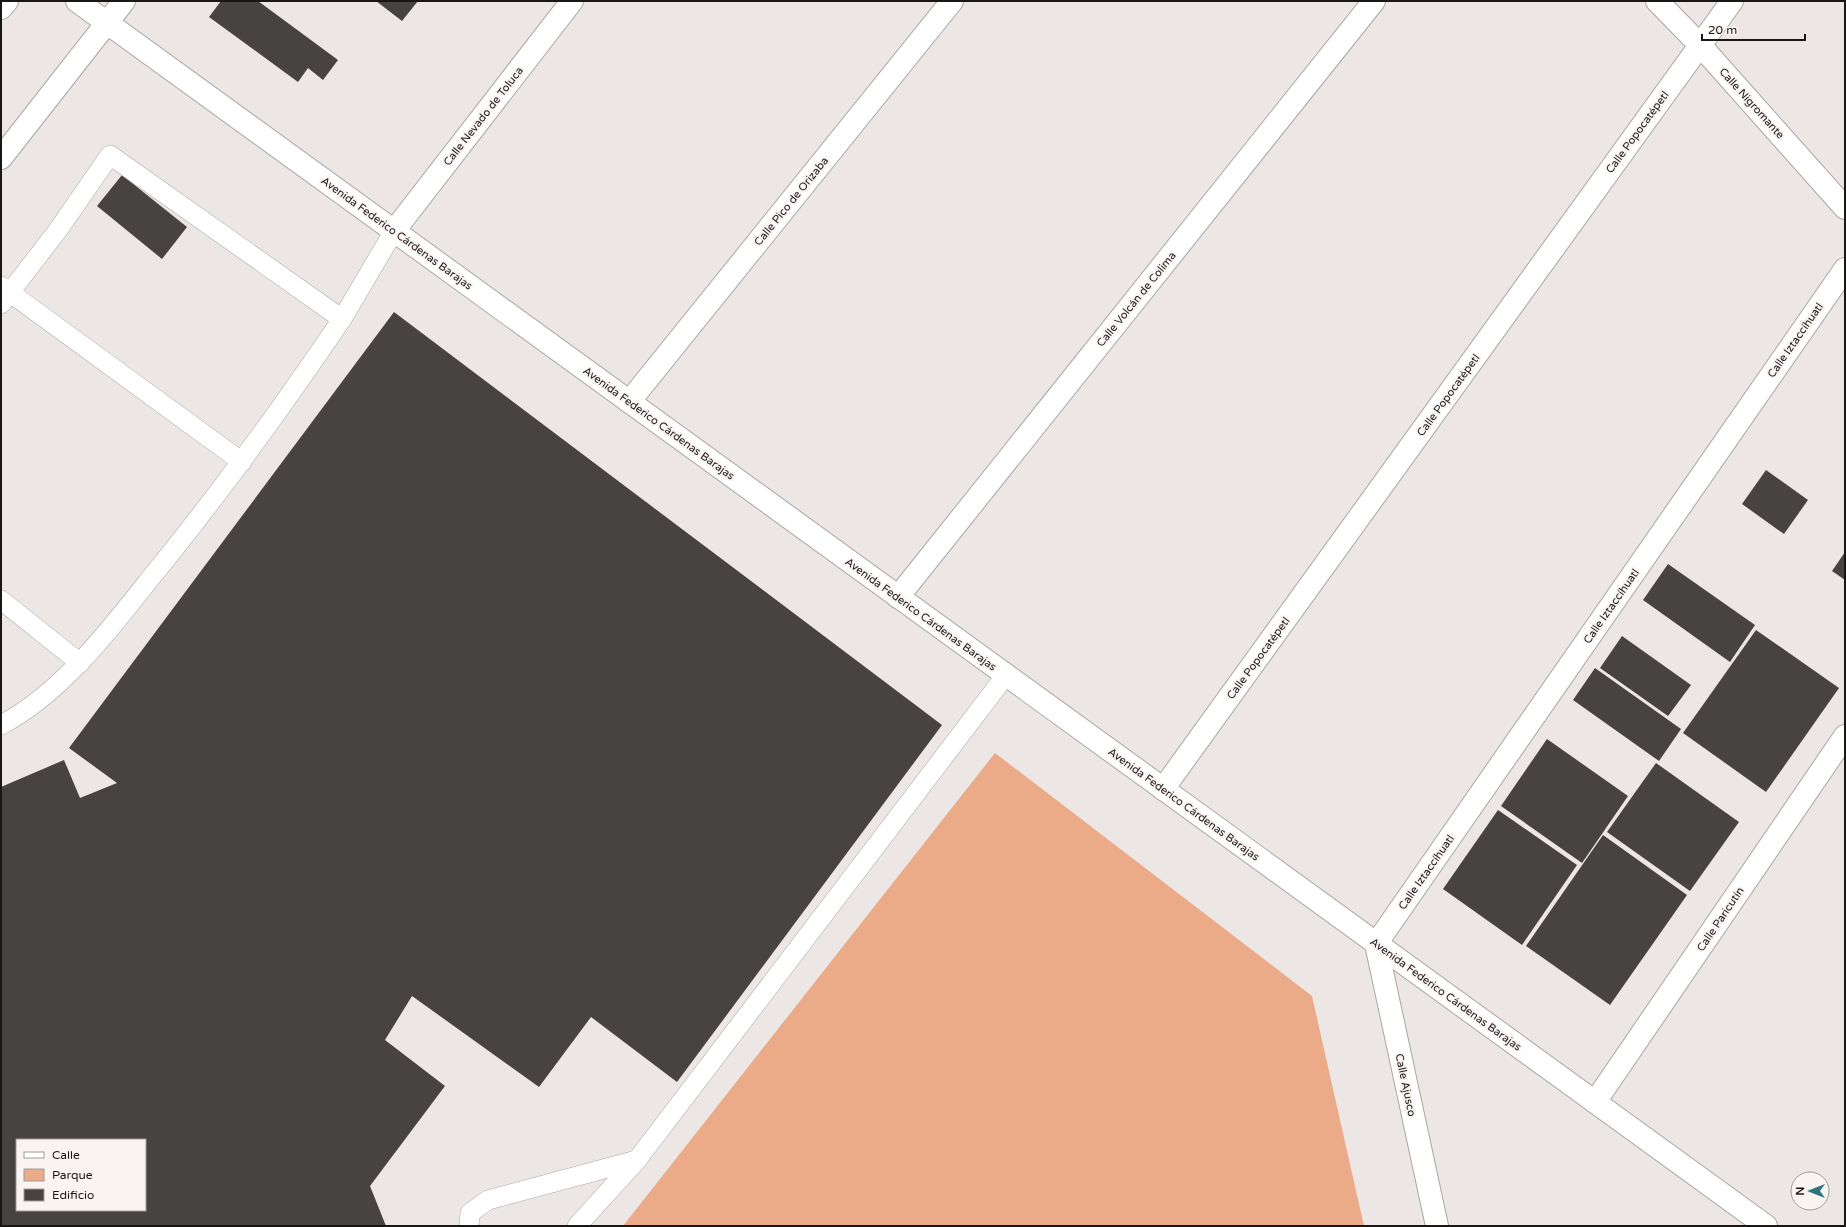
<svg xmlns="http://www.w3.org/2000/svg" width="1846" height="1227" viewBox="0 0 1846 1227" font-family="'Varela Round',sans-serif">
  <rect width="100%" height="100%" fill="#ece6e4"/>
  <polygon fill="#ecab88" points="995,753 1312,996 1364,1226 623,1226"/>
  <g fill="#474341" fill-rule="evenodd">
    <polygon points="221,1 258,1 338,60 323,80 308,68 298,82 209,17"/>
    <polygon points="376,1 418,1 402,21"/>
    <polygon points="122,175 187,227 162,259 97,206"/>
    <path d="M394,312L942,725L677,1082L591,1017L539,1087L412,996L385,1040L445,1086L370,1186L386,1226H1V787L64,760L80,798L117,783L69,748ZM17,1140H145V1210H17Z"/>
    <polygon points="1766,470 1808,500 1784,534 1742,504"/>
    <polygon points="1845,552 1845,580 1832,571"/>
    <polygon points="1668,564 1755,625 1730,662 1643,600"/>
    <polygon points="1756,630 1839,688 1766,792 1683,733"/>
    <polygon points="1622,636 1691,685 1668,716 1600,668"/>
    <polygon points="1595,668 1681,729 1659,761 1573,700"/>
    <polygon points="1547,739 1628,796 1582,863 1501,806"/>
    <polygon points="1656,763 1739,822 1690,891 1607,832"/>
    <polygon points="1498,810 1577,865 1522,945 1443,889"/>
    <polygon points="1603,835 1687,895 1610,1005 1526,946"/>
  </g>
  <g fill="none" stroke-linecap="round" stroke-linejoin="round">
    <defs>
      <g id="lane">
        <polyline points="1,286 242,462"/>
        <path d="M1,304L58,230L110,155L342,319C281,409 218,496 149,580C108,632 60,694 1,725"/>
        <polyline points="342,319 394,231"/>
        <polyline points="1,600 80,663"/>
        <polyline points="469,1226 470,1213 488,1200 637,1160"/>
        <polyline points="577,1226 637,1160 1006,675"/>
      </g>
      <g id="street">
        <polyline points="77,1 1766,1226"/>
        <polyline points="1657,1 1700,45 1845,208"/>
        <polyline points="394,231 572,1"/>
        <polyline points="629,402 952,1"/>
        <polyline points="898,597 1374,1"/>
        <polyline points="1163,789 1732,1"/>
        <polyline points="1595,1102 1845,736"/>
        <polyline points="1437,1226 1376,944 1845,269"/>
      </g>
      <g id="primary">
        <polyline points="1,8 7,1"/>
        <polyline points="1,158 124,1"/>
      </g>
    </defs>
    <use href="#lane" stroke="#aba6a4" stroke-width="20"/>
    <use href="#street" stroke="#aba6a4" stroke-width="24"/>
    <use href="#primary" stroke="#aba6a4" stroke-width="24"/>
    <use href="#lane" stroke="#fff" stroke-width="19"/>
    <use href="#street" stroke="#fff" stroke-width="22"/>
    <use href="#primary" stroke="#fff" stroke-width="22"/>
  </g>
  <g text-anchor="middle" stroke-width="4" stroke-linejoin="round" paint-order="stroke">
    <g font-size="11" fill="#191716" stroke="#f9f4f1">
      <text transform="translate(1752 103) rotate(48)" y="4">Calle Nigromante</text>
      <text transform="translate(483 116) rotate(-52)" y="4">Calle Nevado de Toluca</text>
      <text transform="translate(1637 132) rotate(-54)" y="4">Calle Popocatépetl</text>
      <text transform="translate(791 201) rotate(-51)" y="4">Calle Pico de Orizaba</text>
      <text transform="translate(397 233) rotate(36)" y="4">Avenida Federico Cárdenas Barajas</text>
      <text transform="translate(1136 299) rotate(-51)" y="4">Calle Volcán de Colima</text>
      <text transform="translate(1795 340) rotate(-55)" y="4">Calle Iztaccíhuatl</text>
      <text transform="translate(1448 395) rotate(-54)" y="4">Calle Popocatépetl</text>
      <text transform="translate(659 423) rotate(36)" y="4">Avenida Federico Cárdenas Barajas</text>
      <text transform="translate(1611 606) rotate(-55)" y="4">Calle Iztaccíhuatl</text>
      <text transform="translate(921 614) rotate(36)" y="4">Avenida Federico Cárdenas Barajas</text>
      <text transform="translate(1258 658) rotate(-54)" y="4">Calle Popocatépetl</text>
      <text transform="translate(1184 804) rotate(36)" y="4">Avenida Federico Cárdenas Barajas</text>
      <text transform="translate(1426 872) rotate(-55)" y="4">Calle Iztaccíhuatl</text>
      <text transform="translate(1720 919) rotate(-56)" y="4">Calle Paricutín</text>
      <text transform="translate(1446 994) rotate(36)" y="4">Avenida Federico Cárdenas Barajas</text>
      <text transform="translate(1406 1085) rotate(78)" y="4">Calle Ajusco</text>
    </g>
  </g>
  <rect width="1846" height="1227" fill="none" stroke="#191716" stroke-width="4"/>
  <rect x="16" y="1139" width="130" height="72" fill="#f9f4f1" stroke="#9f9c99"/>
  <rect x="24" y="1152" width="20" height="6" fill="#ffffff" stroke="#9f9c99"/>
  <text x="52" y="1159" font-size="12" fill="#191716">Calle</text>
  <rect x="24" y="1169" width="20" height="12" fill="#ecab88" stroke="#9f9c99"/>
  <text x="52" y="1179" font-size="12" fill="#191716">Parque</text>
  <rect x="24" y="1189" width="20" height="12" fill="#474341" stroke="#9f9c99"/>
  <text x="52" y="1199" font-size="12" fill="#191716">Edificio</text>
  <g transform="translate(1810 1191) rotate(270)"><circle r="19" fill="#f9f4f1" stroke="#9f9c99"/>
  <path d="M0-3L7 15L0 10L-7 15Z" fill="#2d767d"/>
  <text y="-6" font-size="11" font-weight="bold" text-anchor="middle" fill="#191716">N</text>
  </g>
  <path d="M1702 34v6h103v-6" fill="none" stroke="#191716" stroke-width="2"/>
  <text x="1708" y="34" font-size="12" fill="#191716" stroke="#f9f4f1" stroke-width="3" paint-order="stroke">20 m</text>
</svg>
